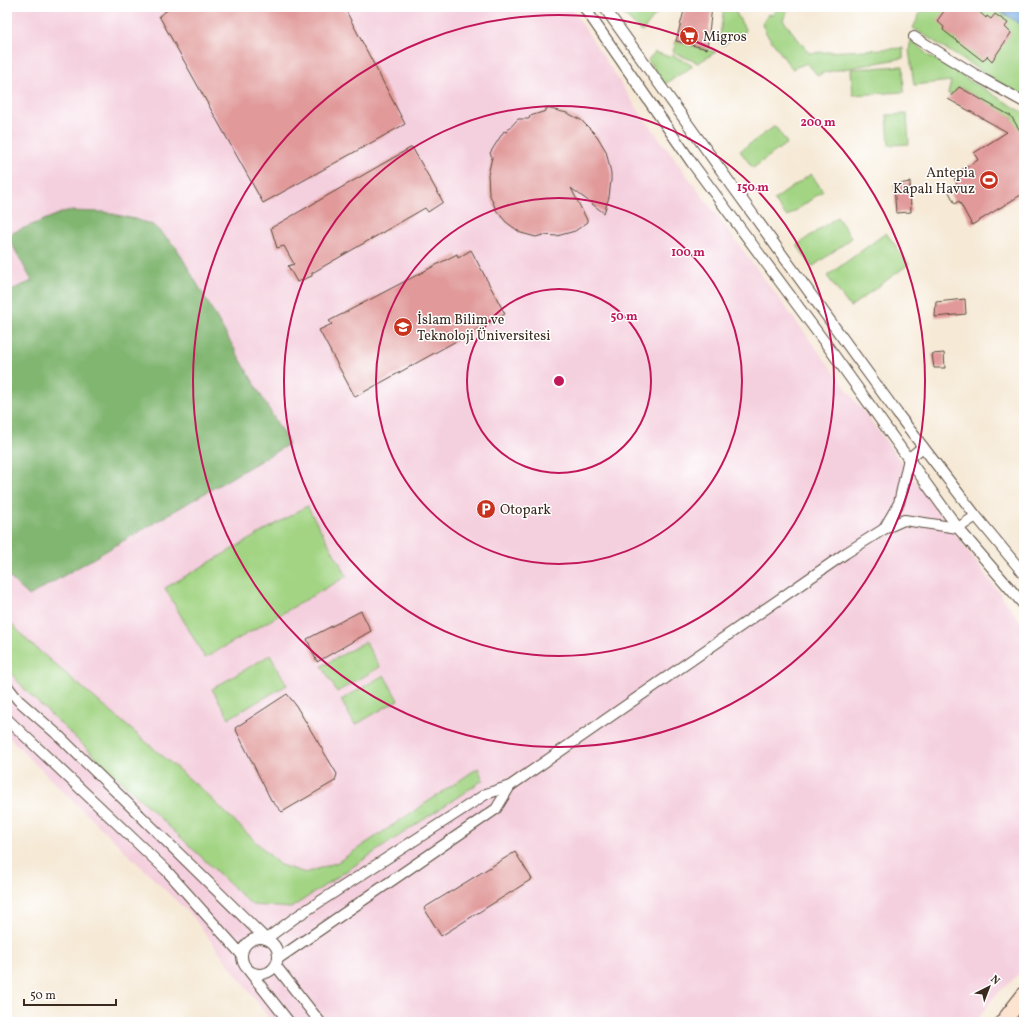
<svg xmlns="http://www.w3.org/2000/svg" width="1031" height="1029" viewBox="0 0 1031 1029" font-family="Vollkorn,serif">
  <rect width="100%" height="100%" fill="#fff"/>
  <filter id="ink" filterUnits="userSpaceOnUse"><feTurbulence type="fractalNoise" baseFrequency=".025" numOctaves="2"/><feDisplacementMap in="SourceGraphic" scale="8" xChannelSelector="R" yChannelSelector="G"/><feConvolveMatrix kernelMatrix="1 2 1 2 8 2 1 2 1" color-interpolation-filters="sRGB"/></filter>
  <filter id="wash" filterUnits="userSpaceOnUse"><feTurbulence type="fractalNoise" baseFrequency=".012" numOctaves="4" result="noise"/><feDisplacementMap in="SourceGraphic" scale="16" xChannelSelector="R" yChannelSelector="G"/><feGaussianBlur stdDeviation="0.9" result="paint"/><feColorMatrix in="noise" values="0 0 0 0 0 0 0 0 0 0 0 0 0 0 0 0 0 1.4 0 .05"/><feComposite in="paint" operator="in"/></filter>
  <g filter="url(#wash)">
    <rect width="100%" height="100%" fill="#f6ead7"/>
    <polygon fill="#f4cfdd" points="7,7 571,7 638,110 1024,626 1024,969 995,996 975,1022 272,1022 193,917 44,773 7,735"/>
    <g fill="#a2d483" stroke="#6e7f50">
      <polygon points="621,7 655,7 657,13 642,32 624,15 620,8"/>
      <polygon points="724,7 733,7 746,31 723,45 719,42"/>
      <polygon points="778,7 789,7 783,20 809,53 903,48 903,58 822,73 818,76 807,63 792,69 766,33 762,24 768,14 773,15"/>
      <polygon points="923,7 993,7 1024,26 1024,97 1009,89 913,28"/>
      <polygon points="911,40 929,56 1024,113 1024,124 1019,129 1009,122 1013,118 959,87 952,95 948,94 951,81 914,85 909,50"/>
      <polygon points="676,41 716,52 698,63 673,52"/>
      <polygon points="655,52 670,57 671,54 693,66 665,84 648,60"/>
      <polygon points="903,66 904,92 853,95 851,69"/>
      <polygon points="907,114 909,144 889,145 887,115"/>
      <polygon points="775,126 787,143 753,168 740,151"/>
      <polygon points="811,174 823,191 787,217 774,200"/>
      <polygon points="837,217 852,238 812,267 797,245"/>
      <polygon points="886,233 909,264 850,307 827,276"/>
      <polygon points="307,506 347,576 205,658 165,588"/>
      <polygon points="7,619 30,643 200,788 280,865 306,873 338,862 478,768 483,780 291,908 252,905 28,693 7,669"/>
      <polygon points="365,642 380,667 337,692 322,666"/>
      <polygon points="270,655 287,685 229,718 212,689"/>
      <polygon points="384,675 398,700 355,725 341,700"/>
    </g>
    <polygon fill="#81b671" stroke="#5e7048" points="66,211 104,212 135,219 153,225 176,247 289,444 29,596 7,575 7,292 32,281 7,235"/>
    <polygon fill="#72a5de" stroke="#56687e" points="993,7 1024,7 1024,26"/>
    <g id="blocks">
      <g fill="#e19999">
        <polygon points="172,7 344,7 405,124 263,203 159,16"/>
        <polygon points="685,7 712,7 707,49 676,41"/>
        <polygon points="947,7 974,7 986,18 987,16 991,19 995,14 1008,23 1005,27 1011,33 992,61 987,56 983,61 943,30 944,27 937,21"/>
        <polygon points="959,87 1011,116 1024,137 1024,193 972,225 959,201 955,204 948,190 957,184 953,175 978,160 974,153 1007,132 948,99"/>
        <polygon points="546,108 567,113 581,120 597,136 606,151 611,173 611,180 609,197 604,213 571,188 588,222 575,231 557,236 543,235 536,237 521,233 506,222 496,210 489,193 488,175 492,157 490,153 504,131 506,132 518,119 529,119 530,116 546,111"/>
        <polygon points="412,147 443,202 428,212 425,208 312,273 312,276 297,282 288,266 294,264 284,246 277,248 271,228"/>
        <polygon points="910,182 911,212 896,213 894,185"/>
        <polygon points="471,250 505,314 355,397 319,330 332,324 329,321 457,254 458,258"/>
        <polygon points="965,299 966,314 935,317 936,302"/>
        <polygon points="944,353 945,368 934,368 932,354"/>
        <polygon points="361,611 371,631 317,662 307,639"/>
        <polygon points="287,694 295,704 337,774 335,781 282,812 271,800 235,728"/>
        <polygon points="515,852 532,879 441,936 424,908"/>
      </g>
    </g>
  </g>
  <g filter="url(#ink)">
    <use href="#blocks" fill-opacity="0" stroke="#57473a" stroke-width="1"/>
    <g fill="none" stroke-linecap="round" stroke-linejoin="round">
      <defs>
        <g id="street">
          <polyline points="584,7 692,163 829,348 958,528 1024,605"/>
          <polyline points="604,7 733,187 897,413 976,516 1024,574"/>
          <polyline points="914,37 981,78 1024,102"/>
          <polyline points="884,529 899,503 909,458 923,447"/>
          <polyline points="7,686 18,700 59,736 266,939 296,917 486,794 510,786 846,553 884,529 904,520 958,528 976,516"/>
          <polyline points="7,719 166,870 242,955"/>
          <circle cx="260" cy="956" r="18"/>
          <polyline points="279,958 496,809 510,786"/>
          <polyline points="276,966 320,1022"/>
          <polyline points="249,971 289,1022"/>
        </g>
        <polyline id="secondary" points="1003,1022 1024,995"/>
      </defs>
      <use href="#street" stroke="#57473a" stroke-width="12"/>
      <use href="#secondary" stroke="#57473a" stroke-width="17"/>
      <use href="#street" stroke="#fff" stroke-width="10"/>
      <use href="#secondary" stroke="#fde4d0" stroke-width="15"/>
    </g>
  </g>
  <g fill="none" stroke="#c2185b" stroke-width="2">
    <circle cx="559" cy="381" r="92"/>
    <circle cx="559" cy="381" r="183"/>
    <circle cx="559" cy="381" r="275"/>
    <circle cx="559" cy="381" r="366"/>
  </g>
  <defs>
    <symbol id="supermarket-disc" viewBox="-11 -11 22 22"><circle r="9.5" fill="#c8321e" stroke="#fff"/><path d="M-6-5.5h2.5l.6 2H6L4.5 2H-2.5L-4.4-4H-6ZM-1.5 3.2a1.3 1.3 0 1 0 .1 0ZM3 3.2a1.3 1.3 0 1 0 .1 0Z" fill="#fff"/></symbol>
    <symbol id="stadium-disc" viewBox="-11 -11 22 22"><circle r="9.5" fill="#c8321e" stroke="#fff"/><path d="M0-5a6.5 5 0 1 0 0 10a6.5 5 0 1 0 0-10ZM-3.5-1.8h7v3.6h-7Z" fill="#fff"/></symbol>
    <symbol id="university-disc" viewBox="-11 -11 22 22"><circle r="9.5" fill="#c8321e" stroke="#fff"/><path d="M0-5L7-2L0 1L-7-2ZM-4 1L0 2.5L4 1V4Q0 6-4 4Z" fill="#fff"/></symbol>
    <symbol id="parking-disc" viewBox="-11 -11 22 22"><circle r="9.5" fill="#c8321e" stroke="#fff"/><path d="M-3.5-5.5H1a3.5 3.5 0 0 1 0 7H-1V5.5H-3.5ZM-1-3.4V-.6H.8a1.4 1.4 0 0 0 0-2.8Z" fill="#fff"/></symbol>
  </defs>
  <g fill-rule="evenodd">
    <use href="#supermarket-disc" x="678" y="25" width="22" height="22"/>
    <use href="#stadium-disc" x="978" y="169" width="22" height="22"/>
    <use href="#university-disc" x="392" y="316" width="22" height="22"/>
    <use href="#parking-disc" x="475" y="498" width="22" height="22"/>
  </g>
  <g text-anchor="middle" stroke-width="3" stroke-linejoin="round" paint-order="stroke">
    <g font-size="14" fill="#3b2a1e" stroke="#fff" text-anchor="start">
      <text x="703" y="41">Migros</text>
      <text x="975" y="177" text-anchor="end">Antepia<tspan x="975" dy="16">Kapalı Havuz</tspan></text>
      <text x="417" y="324">İslam Bilim ve<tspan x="417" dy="16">Teknoloji Üniversitesi</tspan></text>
      <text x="500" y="514">Otopark</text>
    </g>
  </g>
  <circle cx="559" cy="381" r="6" fill="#c2185b" stroke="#fff" stroke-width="2"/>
  <g font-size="12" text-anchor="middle" font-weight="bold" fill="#c2185b" stroke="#fff" stroke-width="3" stroke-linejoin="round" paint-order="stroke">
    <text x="818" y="126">200 m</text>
    <text x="753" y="191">150 m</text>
    <text x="688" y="256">100 m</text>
    <text x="624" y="320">50 m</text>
  </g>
  <rect width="1031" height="1029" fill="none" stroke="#fff" stroke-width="24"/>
  <g transform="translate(989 987) rotate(42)" stroke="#ffffff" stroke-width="3" paint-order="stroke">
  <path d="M0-3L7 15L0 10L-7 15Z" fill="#3b2a1e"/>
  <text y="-6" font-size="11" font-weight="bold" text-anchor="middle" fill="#3b2a1e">N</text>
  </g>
  <path d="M24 999v6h92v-6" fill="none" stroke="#3b2a1e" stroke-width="2"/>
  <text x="30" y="999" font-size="12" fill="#3b2a1e" stroke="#ffffff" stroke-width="3" paint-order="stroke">50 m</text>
</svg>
